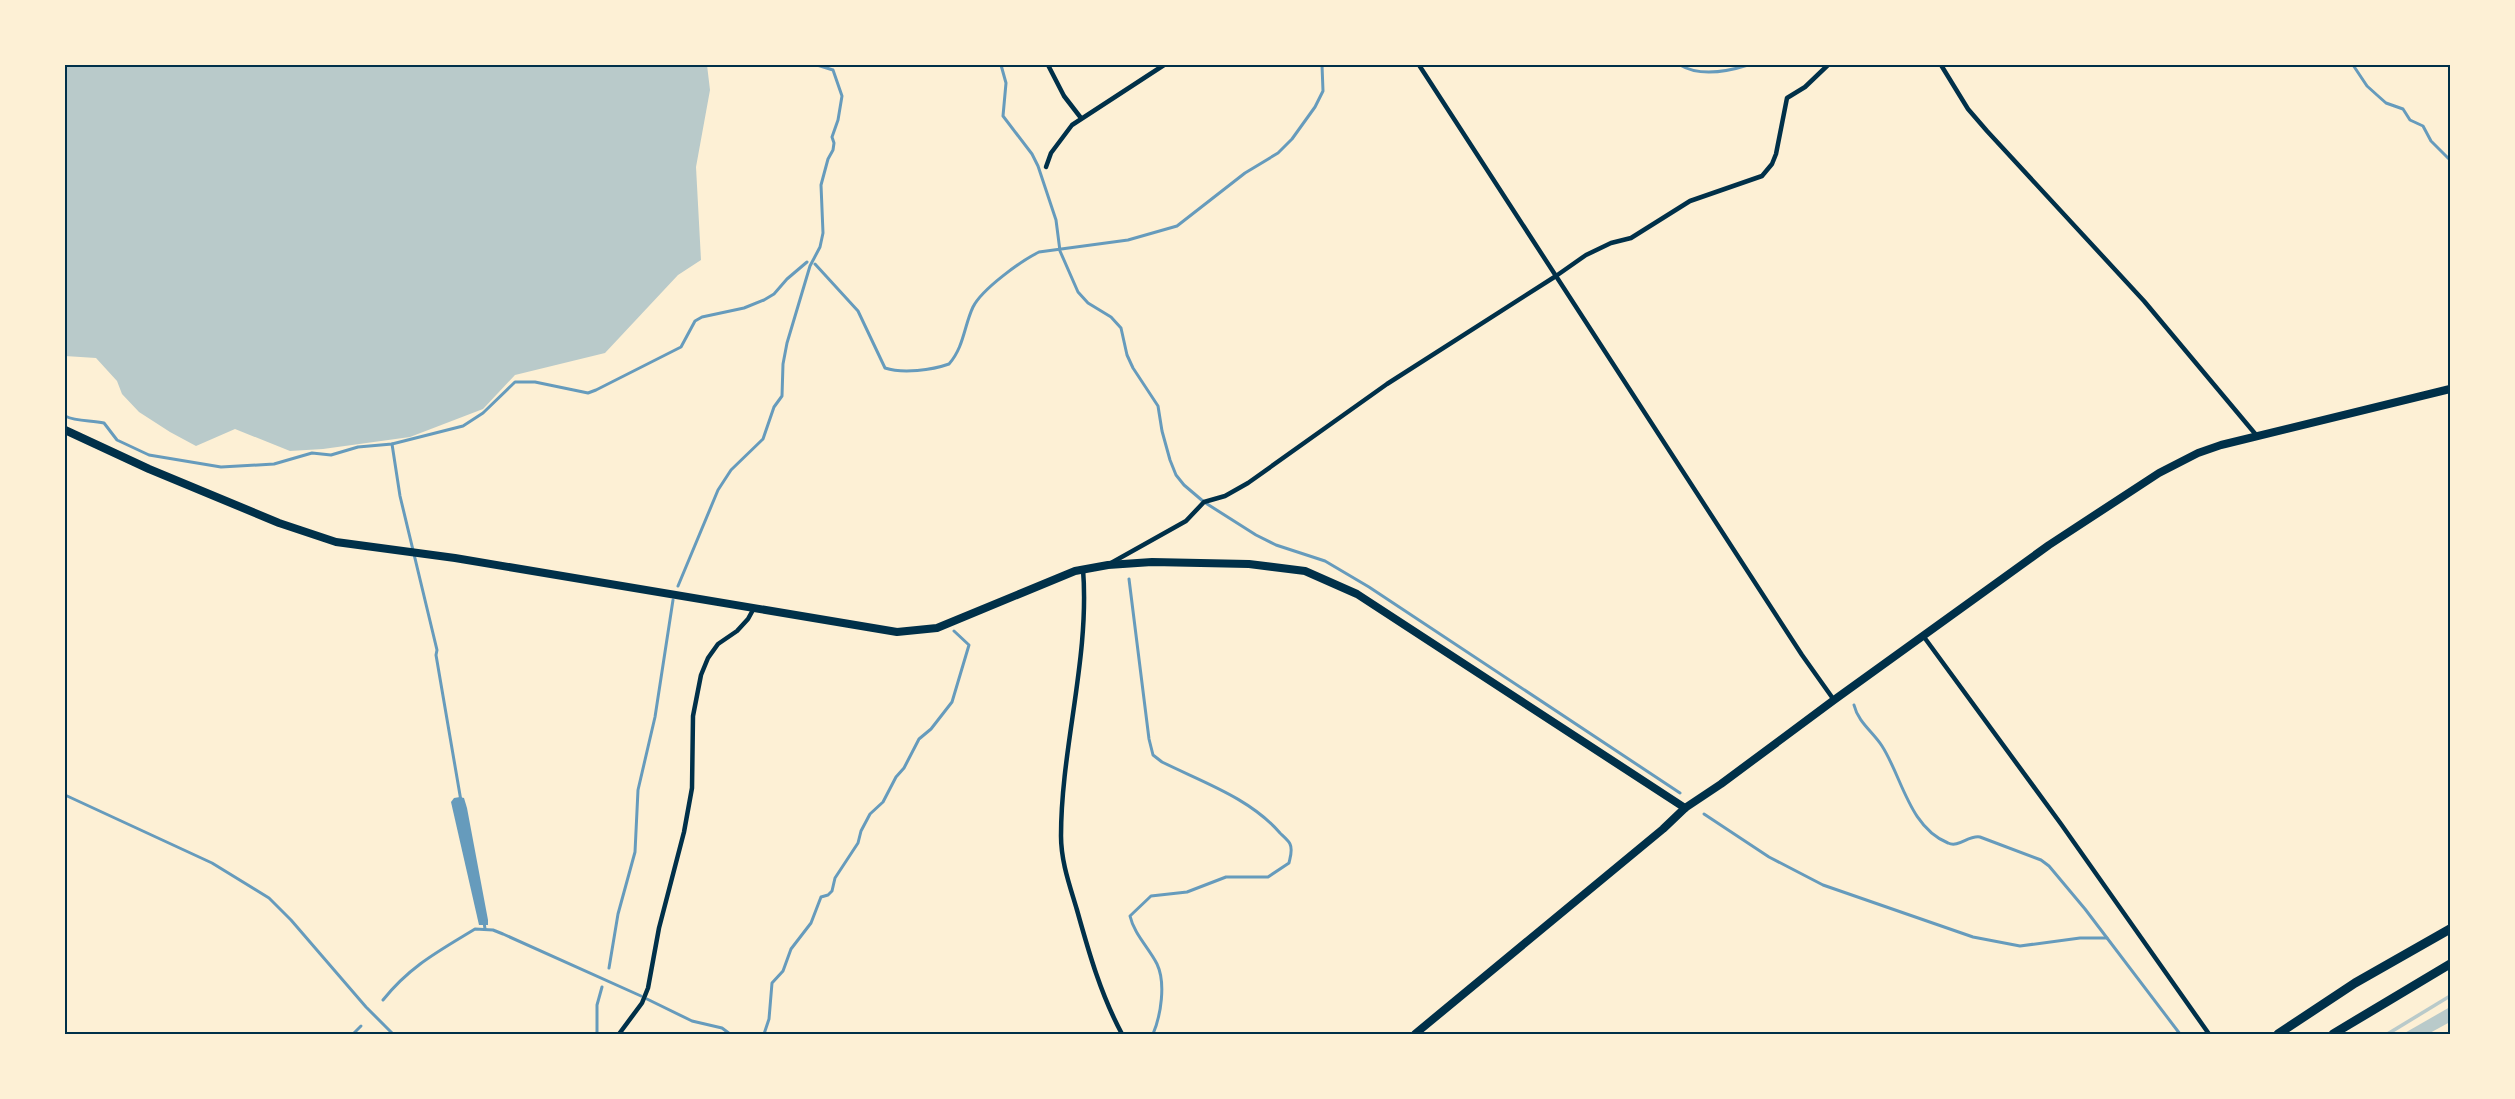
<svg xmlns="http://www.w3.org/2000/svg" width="2515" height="1099" viewBox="0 0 2515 1099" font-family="'Roboto Condensed',sans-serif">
  <rect width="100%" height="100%" fill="#fdf0d5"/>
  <g fill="#b9caca">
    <polygon points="65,65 707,65 710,90 696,167 701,260 678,275 605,353 515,375 483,409 410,437 323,449 290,451 235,429 196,446 170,432 139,412 122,394 117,381 96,358 65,356"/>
    <polygon points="2450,994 2450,998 2391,1034 2384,1034"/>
    <polygon points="2450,1007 2450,1022 2428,1034 2403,1034"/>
  </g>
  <polygon fill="#669bbc" points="460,797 464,798 467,808 488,920 488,925 479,925 451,802 454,798"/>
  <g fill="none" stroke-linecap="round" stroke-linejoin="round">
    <g stroke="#669bbc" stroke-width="3">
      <polyline points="1001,65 1006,83 1003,116 1032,154 1038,166 1056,220 1060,251 1078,292 1088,303 1111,317 1121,328 1127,355 1133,368 1158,406 1162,431 1170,460 1176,475 1184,485 1204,502 1256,535 1276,545 1325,561 1369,587 1680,793"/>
      <path d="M1680,65C1700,77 1726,72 1748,65"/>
      <polyline points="2353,65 2367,86 2377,95 2386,103 2403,109 2410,120 2423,126 2431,141 2450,160"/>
      <path d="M815,264L858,311L885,368C903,374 932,370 949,364C964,347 964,326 973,307C982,289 1021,261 1039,252L1128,240L1177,226L1245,173L1278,153L1292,139L1315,107L1323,91L1322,65"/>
      <path d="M65,416C77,422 91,420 104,423L117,440L149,455L221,467L274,464L312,453L331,455L358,447L392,444L463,426L483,413L515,382H535L588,393L596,390L681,347L695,321L702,317L744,308L764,300L774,294L787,279L807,262"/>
      <polyline points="392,444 400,496 437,650 436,655 461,801"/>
      <path d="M1129,579L1149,739L1153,755L1162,762C1202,782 1250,798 1280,833C1283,836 1289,841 1290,844C1293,850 1290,858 1289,863L1268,877H1226L1187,892L1151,896L1130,916C1134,934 1149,948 1157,964C1166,983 1161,1015 1153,1034"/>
      <polyline points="678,586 718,490 731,470 763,439 774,407 782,396 783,364 787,343 810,266 820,247 823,233 821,185 828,159 833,150 834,143 832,137 838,120 842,96 833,70 817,65"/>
      <path d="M1854,705C1858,722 1873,732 1882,746C1902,777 1909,827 1948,843C1959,848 1968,835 1980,837L2041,860L2049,866L2085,909L2180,1034"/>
      <polyline points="65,795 212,863 269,898 291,920 366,1007 393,1034"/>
      <polyline points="1704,814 1769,857 1823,885 1973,937 2020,946 2080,938 2107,938"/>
      <polyline points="484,922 485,929"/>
      <polyline points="609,968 618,914 635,852 638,790 655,717 673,600"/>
      <polyline points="647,999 692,1021 722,1028 730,1034"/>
      <path d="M383,1000C410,966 439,951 475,929L493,930L503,934L641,996"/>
      <polyline points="353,1034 361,1026"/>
      <polyline points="597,1034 597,1005 602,987"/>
      <polyline points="764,1034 769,1019 772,983 783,971 791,949 811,923 821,897 828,895 832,891 835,878 858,843 861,831 870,814 883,802 896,777 904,768 919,739 931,729 952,702 969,645 954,631"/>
    </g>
    <g stroke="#003049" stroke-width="4.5">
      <polyline points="1048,65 1064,96 1081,118"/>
      <polyline points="1419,65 1802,655 1834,700"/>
      <polyline points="1941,65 1968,109 1987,131 2144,301 2257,436"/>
      <polyline points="1046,167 1051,153 1072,125 1164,65"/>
      <polyline points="1111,563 1186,521 1204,502 1225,496 1248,483 1387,384 1556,276 1586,255 1611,243 1631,238 1690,201 1762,176 1772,164 1776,154 1787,98 1805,87 1828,65"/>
      <path d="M1083,569C1090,658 1061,747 1061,836C1061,862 1070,886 1077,910C1089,953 1101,995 1122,1034"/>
      <polyline points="1924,637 2061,824 2209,1034"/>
      <polyline points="619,1034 642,1003 648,988 659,928 684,832 692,788 693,716 701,675 708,658 718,644 737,631 748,619 754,608"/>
    </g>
    <g stroke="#003049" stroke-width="8">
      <polyline points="65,430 149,469 279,523 336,542 455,558 897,632 937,628 1075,571 1108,565 1152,562 1249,564 1305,571 1357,594 1685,808"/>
      <polyline points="1415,1034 1663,829 1685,808 1721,784 1834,700 2049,545 2159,473 2198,453 2221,445 2450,389"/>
    </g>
    <g stroke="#003049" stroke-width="9">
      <polyline points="2278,1034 2355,983 2450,929"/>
      <polyline points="2333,1034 2450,964"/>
    </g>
  </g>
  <rect width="2515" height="1099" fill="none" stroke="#fdf0d5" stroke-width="132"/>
  <rect x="66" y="66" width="2383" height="967" fill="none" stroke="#003049" stroke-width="2"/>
</svg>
